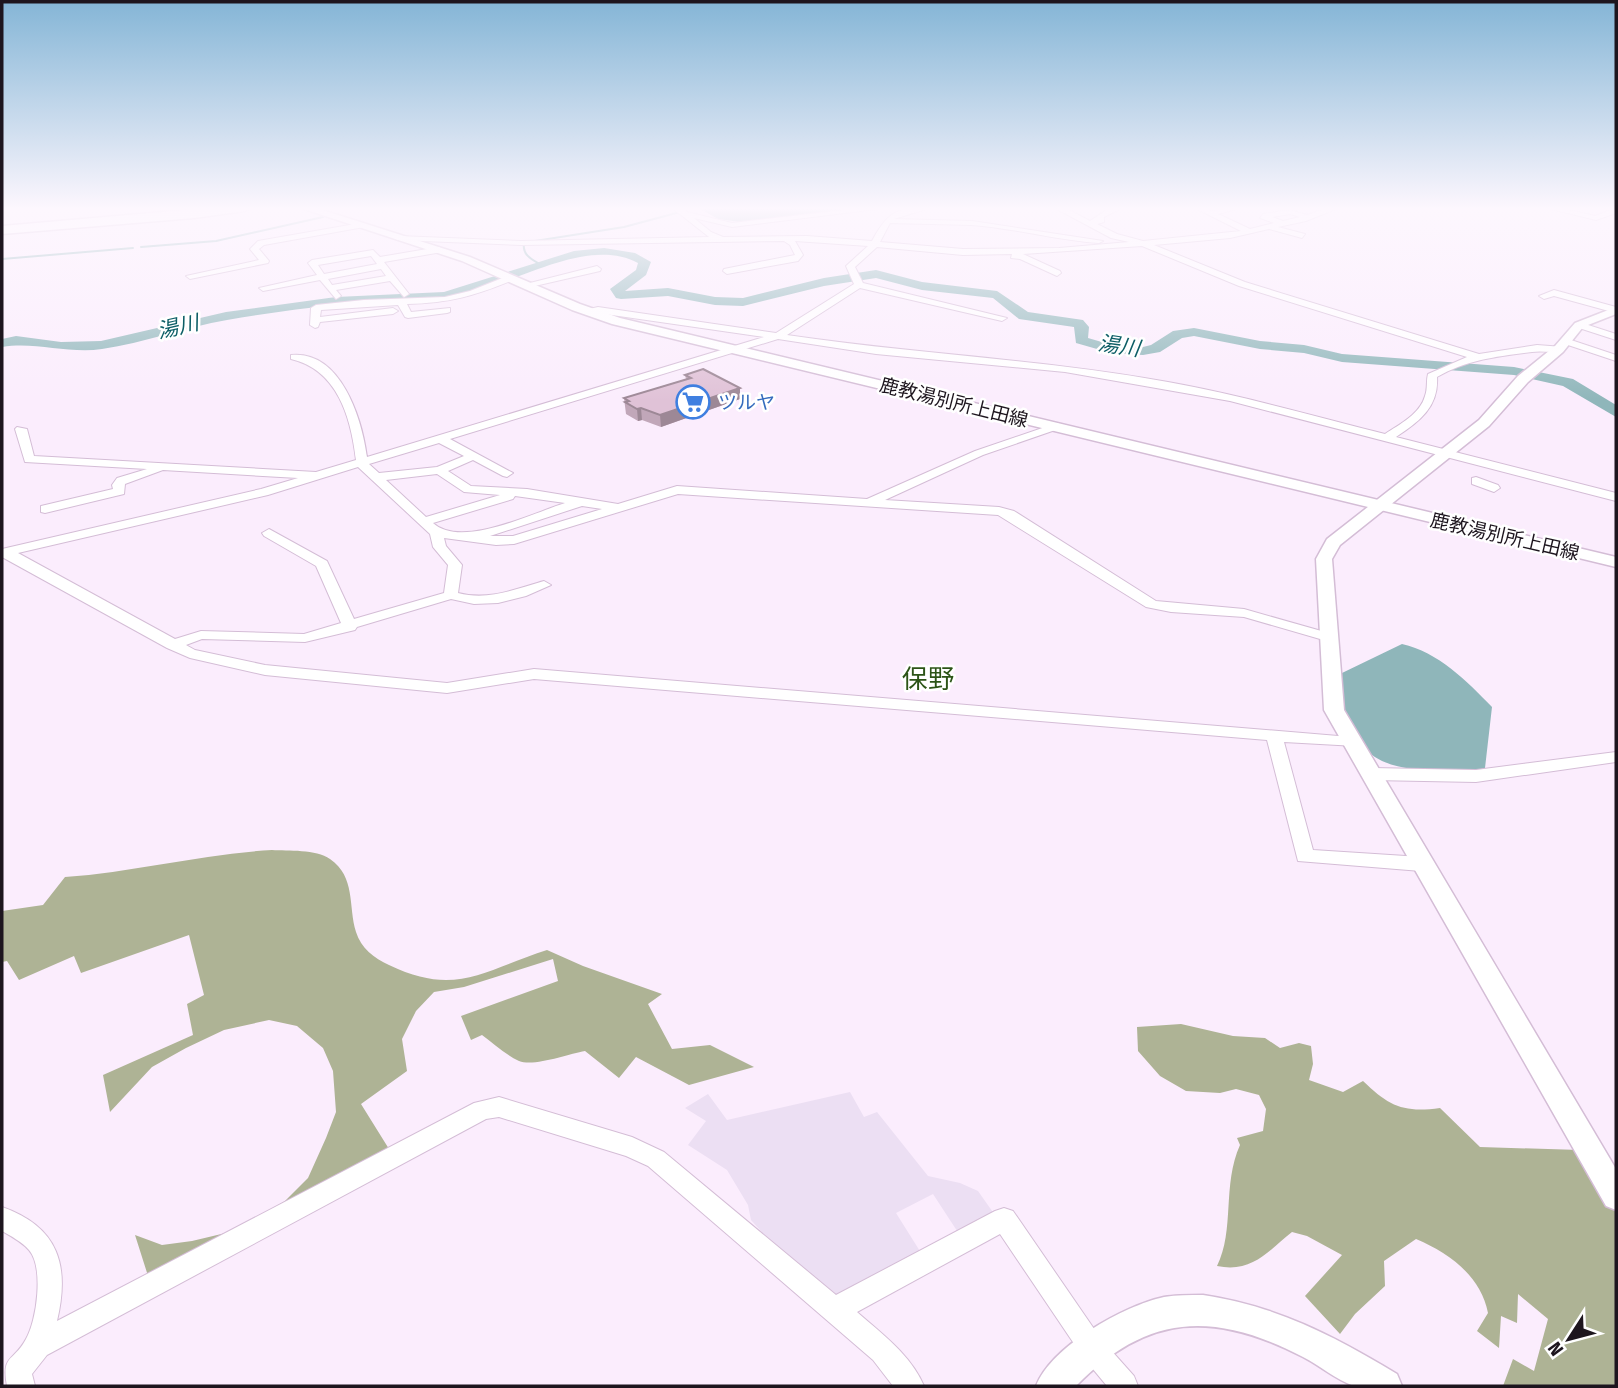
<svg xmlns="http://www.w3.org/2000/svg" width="1618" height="1388" viewBox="0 0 1618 1388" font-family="'Fira Sans Condensed','Noto Sans JP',sans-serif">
  <rect width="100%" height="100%" fill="#fbedfd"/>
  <polygon fill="#ecdff3" points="850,1092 864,1117 877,1112 928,1176 960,1183 978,1191 997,1218 961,1237 933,1194 896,1213 923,1256 836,1304 785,1258 751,1220 748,1205 727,1170 688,1145 706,1121 685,1108 708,1094 727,1120"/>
  <g fill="#aeb395">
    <path d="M272,850C288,851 316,849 330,859C356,877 348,906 356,932C361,948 374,958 389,965C456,997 482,971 547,950L583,966L662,994L648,1004L672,1049L710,1045L754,1067L689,1085L636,1057L619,1078L585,1051C568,1054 534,1067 519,1061C506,1055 493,1043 482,1035L471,1040L461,1016L558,981L553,959L464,987L434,992L416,1011L402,1039L407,1071L361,1104L389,1149L149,1279L135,1235L162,1245L192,1241L234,1231L285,1201L308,1178L326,1138L336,1112L333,1071L323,1048L297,1026L269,1020L224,1030L186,1048L152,1067L110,1112L103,1075L193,1035L187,1004L204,995L189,935L81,973L74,956L19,980L7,961L2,962V911L43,905L65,877C134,872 202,854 272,850Z"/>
    <path d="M1181,1024L1233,1036L1265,1038L1280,1048L1299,1043L1311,1046L1313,1064L1309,1080L1343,1092L1363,1081C1389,1106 1403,1113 1440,1108L1480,1147L1580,1150L1616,1212V1386H1503L1513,1359L1534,1371L1548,1319L1518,1294L1517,1323L1501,1316L1499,1348L1477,1331L1488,1313C1481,1276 1449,1253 1416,1239L1384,1261L1385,1286L1355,1314L1340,1334L1305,1296L1342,1255L1307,1236L1292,1232C1267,1252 1252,1273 1217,1266C1235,1230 1222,1185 1240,1145L1237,1138L1263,1131L1266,1109L1259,1095L1236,1089L1220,1093L1186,1091L1160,1076L1138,1051L1137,1027Z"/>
  </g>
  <g fill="#8fb6ba">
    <polygon points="697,207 885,207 740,222 718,219"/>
    <path d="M1402,644C1438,652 1467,681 1492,707L1485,768L1477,770C1421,770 1361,779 1345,710C1341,697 1338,686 1342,673Z"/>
  </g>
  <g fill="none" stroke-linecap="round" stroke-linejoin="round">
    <g stroke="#8fb6ba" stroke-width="2">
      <polyline points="535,241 624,227 680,212"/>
      <path d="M524,243C522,256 533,260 543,266"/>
      <polyline points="141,247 216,241 323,217"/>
      <polyline points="2,259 133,248"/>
    </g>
    <path fill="#8fb6ba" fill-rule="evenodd" d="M604,248L635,253L651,262L646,275L625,291L668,288L715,297L743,298L824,278L876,270L922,282L997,291L1028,312L1083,320L1089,327L1088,338L1112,345L1143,347L1151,345L1173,331L1194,328L1260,341L1304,345L1342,354L1514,367L1573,379L1616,405V417L1563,386L1514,375L1342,362L1304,353L1260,349L1194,336L1182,338L1160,352L1143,355L1111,353L1076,343L1074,327L1019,319L993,298L922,290L876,278L824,286L743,306L715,305L668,296L621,299L616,298L610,289L636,270L638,263C584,233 500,293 444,300C409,304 373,302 338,305C301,308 263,314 227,320C185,327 144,343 102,349C68,354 34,341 2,347V339L16,336L61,342L101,341L226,312L336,297L444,292L574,251Z"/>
    <defs>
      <g id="minor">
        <path d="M671,207H680L687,212L732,223L871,207H893L732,227L694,218L711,232L723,237L807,236L872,241C888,211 898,207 933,207L894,219L972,221L1103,241L1099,243C1056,240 1014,228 971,225C944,224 917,224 890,223L880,242L963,249L1059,248L1129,242L1111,238L1053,207H1063L1090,221L1111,207H1118V210L1104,217V222L1097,224L1117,234L1143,241L1241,231L1193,207H1203L1211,211L1244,207L1218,214L1250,229L1274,223L1260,218L1263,214L1290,210L1307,215L1330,207H1341L1306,221L1278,227L1305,234L1302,238L1269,229L1230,238L1154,245L1245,282L1479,354L1537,345L1563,347L1564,349C1556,354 1542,350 1532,352C1499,356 1466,360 1437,377C1439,407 1419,422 1396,437L1616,493V501L1230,401L1065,372L876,354L778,339L450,439L513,473L507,477L503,476L473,460L448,471L471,486L527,489L618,504L677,486L867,499L975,451L1057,423L1063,426L1061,428L983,455L885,500L999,507L1014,511L1156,601L1244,609L1332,634L1334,637L1327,641L1244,617L1171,612L1146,607L998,515L678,494L514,544L496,545L444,538L446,546L462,565L458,593C489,601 515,589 544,581L551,585L526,596L498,603L474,604L451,599L357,627L355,630L305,642L202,639L186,645L195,650L265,665L447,683L534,669L1350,737L1356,738L1358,742L1356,746L1284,742L1313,850L1421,857L1428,859L1430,864L1428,869L1421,871L1298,861L1267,740L534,679L447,693L265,675L190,658L167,648L2,557V549L261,489L298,478L163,470L125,484L124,494L45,513L41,512V506L113,489L112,485L117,478L147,469L25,462L15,429L17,427L27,429L34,456L316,472L356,460C351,418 338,370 291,359V355C341,350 362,419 367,457L764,337L598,313L588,315L583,312L585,310L598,307L776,333L854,284L846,266L868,246L795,241L803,255L798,261L727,274L723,271L724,269L795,255L790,245L784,241L521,245L398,240L394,238L398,236L521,241L709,237ZM1290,214L1300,217L1283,221L1272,217ZM1142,246L1239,286L1467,357L1428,374C1426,381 1428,388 1425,396C1420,414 1400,424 1385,434C1313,416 1241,395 1168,382C1042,359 914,354 787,335L860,288L1002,321L1007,318L863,283L855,267L877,247L963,255L1012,254L1011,258L1020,259L1057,276L1061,273L1060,271L1023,254ZM439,443L464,456L437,467L379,473L369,464ZM358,467L430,534L433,547L448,565L444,593L354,619L327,561L269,529L262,533L264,536L316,566L341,623L304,634L201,631L175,639L18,553L268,495ZM437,474L464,492L500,495L426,517L386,480ZM515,496L565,503C533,513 461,549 433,523L513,499ZM582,506L602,509L513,536H490Z"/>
        <polygon points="1543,207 1556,207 1595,216 1616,208 1616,213 1596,220"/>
        <polygon points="361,223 364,227 264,245 259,249 269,261 268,263 190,279 186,276 259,260 250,249 258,241"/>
        <path d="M439,247L443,250L442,252L384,262L409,294L404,297L390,281L336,290L341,296L336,299L320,280L263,291L259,288L317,275L308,263L312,260L373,250L380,257ZM371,256L377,264L324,274L318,265ZM381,269L386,276L332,285L328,279Z"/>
        <polygon points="597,266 601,269 600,271 526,288 522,285"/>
        <path d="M510,275L514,278L513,280C474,296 450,303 407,304L411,312L450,308V312L447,313L408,318L405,317L398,305L321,310L320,317L393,308L398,311L393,314L320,322L318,327L315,328L310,325L311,308L316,305L364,300L445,297L470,291Z"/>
        <polygon points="1554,290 1616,307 1616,313 1554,296 1544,299 1539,296"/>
        <polygon points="1579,322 1616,334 1616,340 1576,327 1574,325"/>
        <polygon points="1565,338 1616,355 1616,361 1562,343 1562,339"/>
        <polygon points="1476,477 1498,485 1500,488 1494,492 1472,484 1472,478"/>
        <polygon points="1616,752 1616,762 1476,782 1372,780 1363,774 1372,768 1476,770"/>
        <path d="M499,1097L632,1137L664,1152L836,1295L995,1211L1004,1208L1013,1211L1101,1339L1134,1376L1138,1386H1107L1083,1357L1000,1234L857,1312C881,1333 911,1355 924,1386H893L873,1360L648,1166L626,1156L499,1117L486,1119L47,1355L32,1374L35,1386H7C1,1354 14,1362 26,1339C37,1320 44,1267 29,1250C22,1242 11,1236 2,1231V1207C59,1227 70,1266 57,1321L474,1103Z"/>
      </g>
      <g id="tertiary">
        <polygon points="1616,307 1616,314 1583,327 1563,352 1528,382 1489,426 1340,545 1332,559 1344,710 1616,1169 1616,1210 1606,1206 1324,710 1316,559 1327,539 1479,420 1518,376 1555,346 1575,323"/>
        <path d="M1203,1295C1277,1306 1334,1336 1397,1374L1402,1386C1388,1386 1367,1388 1354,1386C1336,1380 1319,1365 1303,1357C1214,1311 1148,1313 1076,1386H1036C1052,1346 1123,1306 1164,1297C1176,1295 1190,1295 1203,1295Z"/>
      </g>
      <polygon id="secondary" points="298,207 313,207 470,257 580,304 620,318 1616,557 1616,567 612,324 572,310 462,261"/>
      <polygon id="primary" points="220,207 251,207 245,211 194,218 2,234 2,226"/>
    </defs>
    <use href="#minor" stroke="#d4bdd6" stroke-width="2"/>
    <use href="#tertiary" stroke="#d4bdd6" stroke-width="3"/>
    <use href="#secondary" stroke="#d4bdd6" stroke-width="3"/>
    <use href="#primary" stroke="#d4bdd6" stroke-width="3"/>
    <use href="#minor" fill="#fff" fill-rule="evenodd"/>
    <use href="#tertiary" fill="#fff" fill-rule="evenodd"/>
    <use href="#secondary" fill="#fff" fill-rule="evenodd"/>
    <use href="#primary" fill="#fff" fill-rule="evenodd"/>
  </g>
  <polygon fill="#c1a7b9" points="685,375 740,399 661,427 642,420 638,421 626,414 624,398 686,379"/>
  <g fill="#9d8896">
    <polygon points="740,388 740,399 661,427 660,415"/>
    <polygon points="641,408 642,420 638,421 637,409"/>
  </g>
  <polygon fill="#e0c2d7" stroke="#9d8896" stroke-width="2" points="703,369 740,388 660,415 641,408 637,409 625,402 629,401 624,398 691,378 685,375"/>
  <linearGradient id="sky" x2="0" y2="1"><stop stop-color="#84b5d6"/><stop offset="0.52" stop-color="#fdf7fe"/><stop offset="1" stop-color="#fdf7fe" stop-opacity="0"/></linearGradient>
  <rect width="1618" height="401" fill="url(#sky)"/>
  <defs>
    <symbol id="supermarket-ring" viewBox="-11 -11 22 22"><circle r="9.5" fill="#fff" stroke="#3f7fe0" stroke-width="1.5"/><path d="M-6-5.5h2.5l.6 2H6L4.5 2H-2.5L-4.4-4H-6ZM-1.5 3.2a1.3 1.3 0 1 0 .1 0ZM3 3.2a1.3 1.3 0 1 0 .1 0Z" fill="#3f7fe0"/></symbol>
  </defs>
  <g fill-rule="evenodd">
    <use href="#supermarket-ring" x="674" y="383" width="38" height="38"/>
  </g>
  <g text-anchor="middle" stroke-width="5" stroke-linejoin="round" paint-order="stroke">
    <g font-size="19" fill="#366cbe" stroke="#fff" text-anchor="start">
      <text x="718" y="409">ツルヤ</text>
    </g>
    <g font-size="19" fill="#1d151e" stroke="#fff">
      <text transform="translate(954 402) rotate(14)" y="7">鹿教湯別所上田線</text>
      <text transform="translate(1505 536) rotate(13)" y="7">鹿教湯別所上田線</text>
    </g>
    <g font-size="21" font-style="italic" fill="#0d5e66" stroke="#fff">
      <text transform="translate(178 327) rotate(-13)" y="7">湯川</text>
      <text transform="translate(1119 346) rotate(8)" y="7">湯川</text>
    </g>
    <g font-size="26" fill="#2c5417" stroke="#fff">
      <text x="928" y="688">保野</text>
    </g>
  </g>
  <rect width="1618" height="1388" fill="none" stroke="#1d151e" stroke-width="7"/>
  <g transform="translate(1569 1339) rotate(234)" stroke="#ffffff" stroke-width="5" paint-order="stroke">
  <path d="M0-5L12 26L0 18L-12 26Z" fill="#1d151e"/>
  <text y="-10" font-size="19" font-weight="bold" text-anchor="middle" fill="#1d151e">N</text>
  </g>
</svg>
